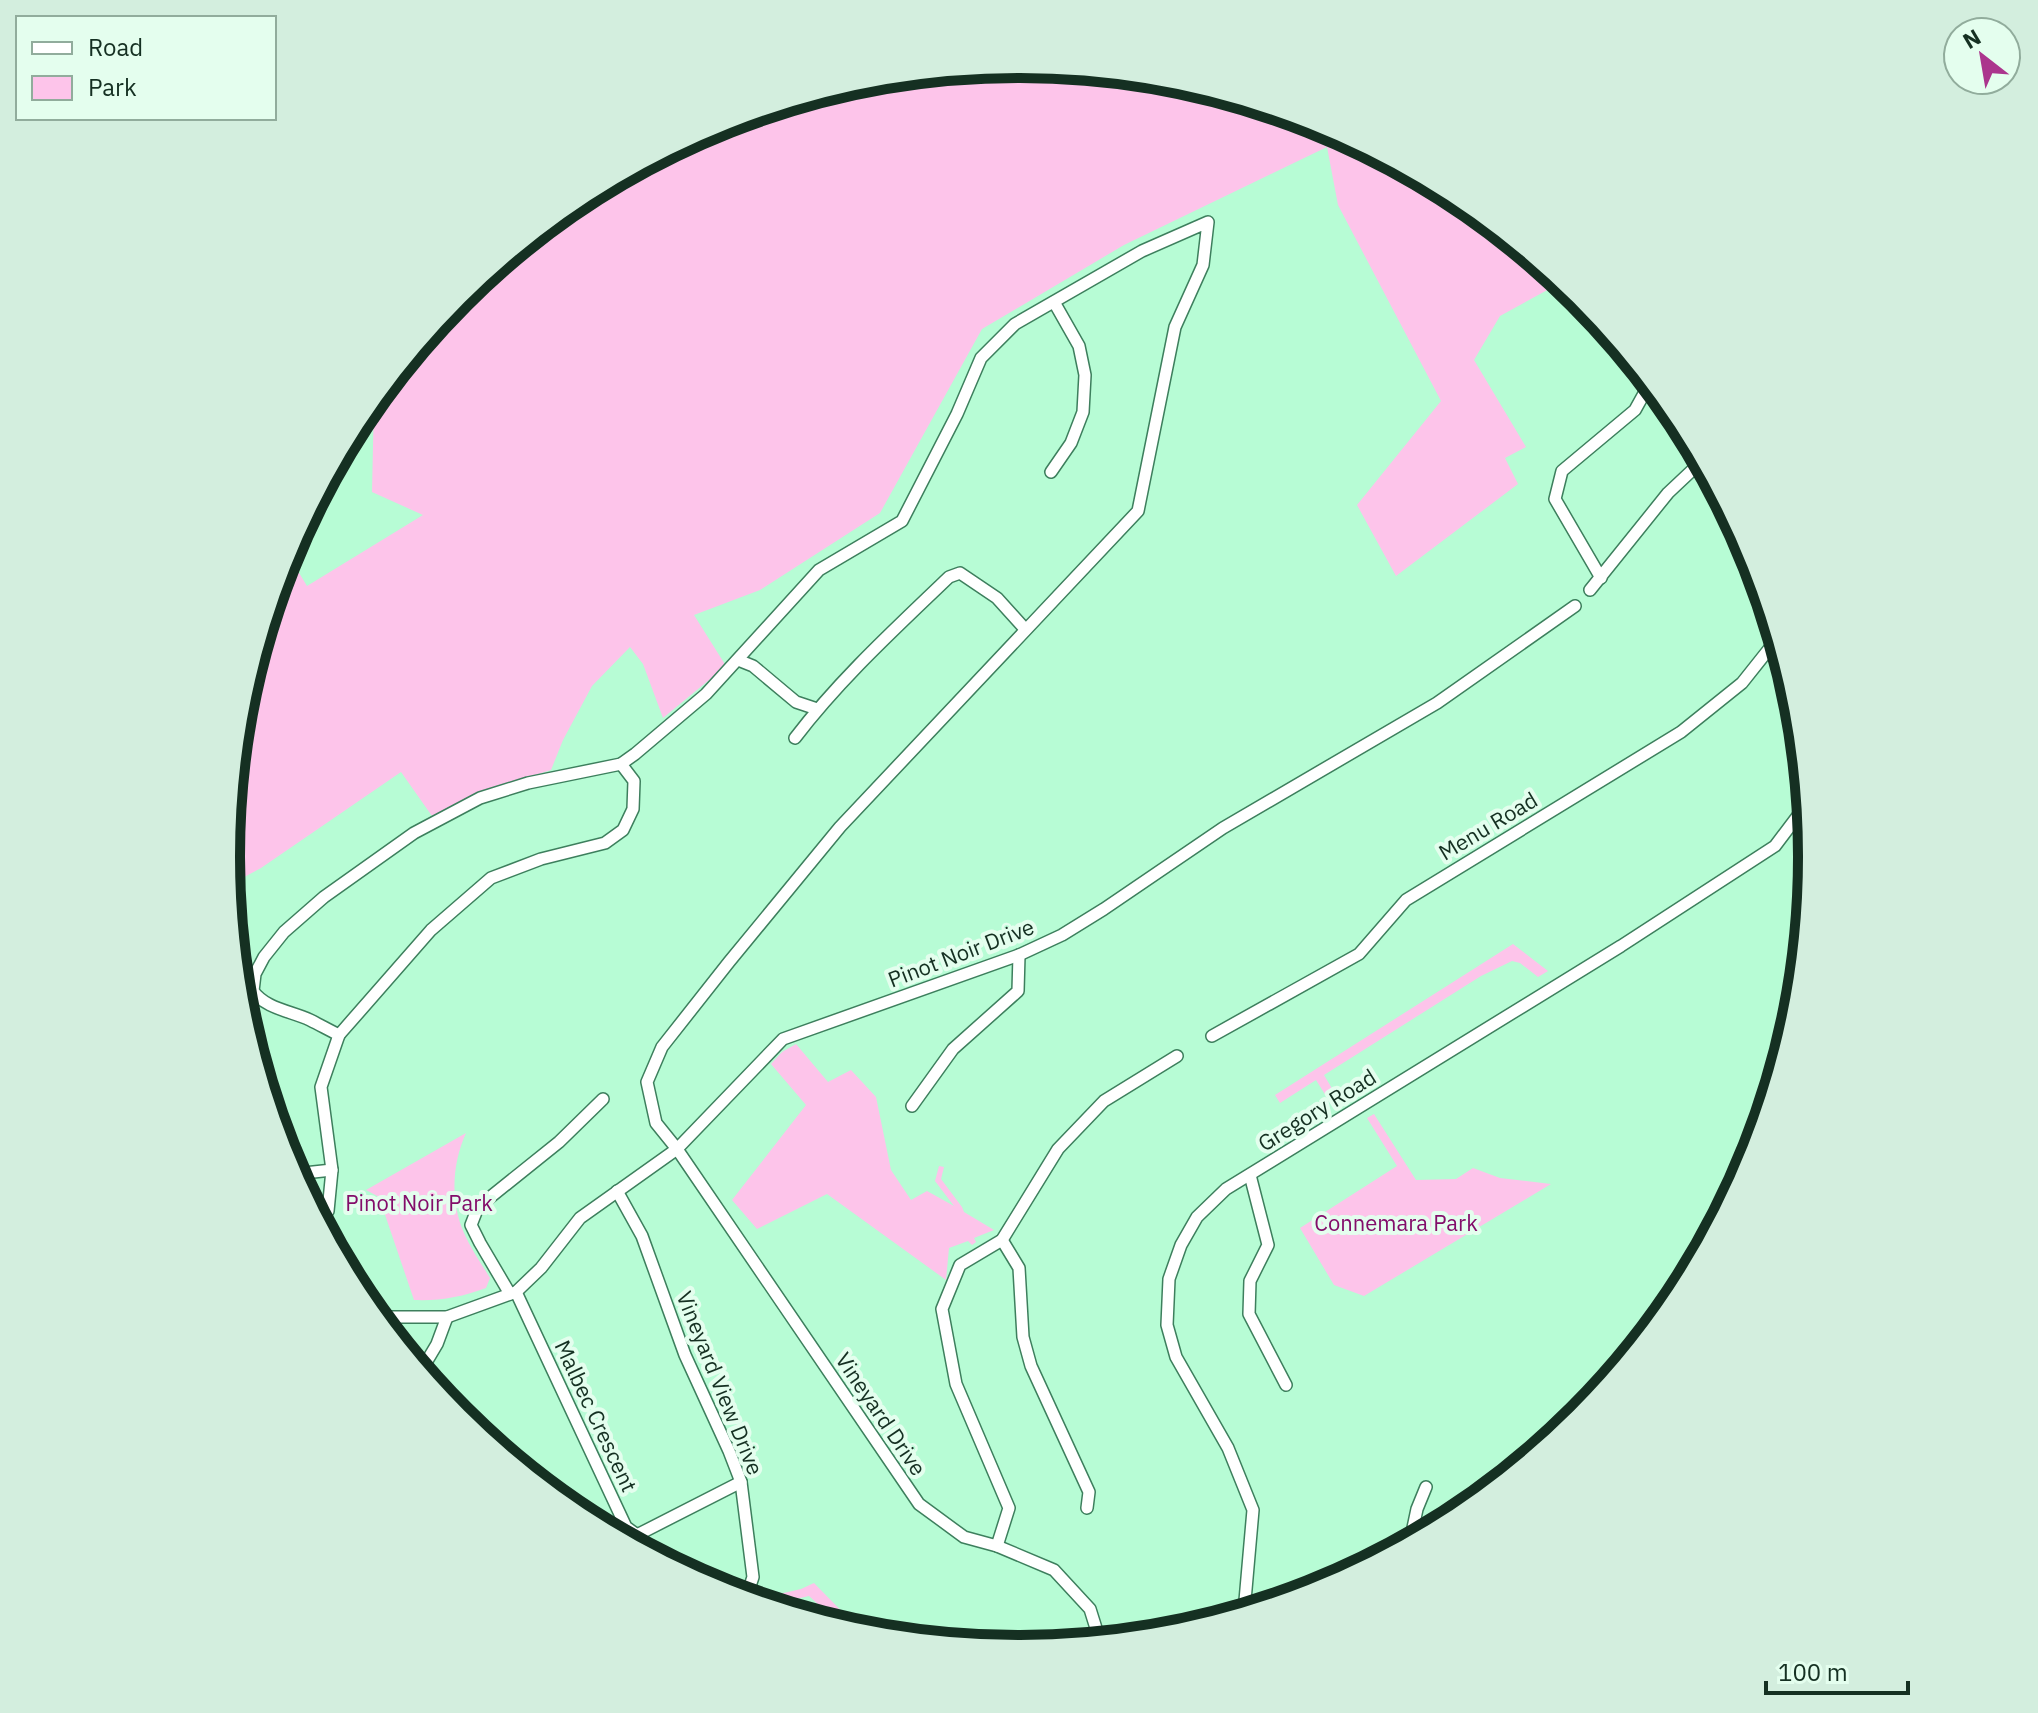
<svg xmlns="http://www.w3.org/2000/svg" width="2038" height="1713" viewBox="0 0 2038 1713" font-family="'IBM Plex Sans',sans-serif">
  <rect width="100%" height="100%" fill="#b7fcd5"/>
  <g fill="#fdc4ea">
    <polygon points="1019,64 1174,79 1323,125 1460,198 1562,282 1500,316 1474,360 1526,447 1505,458 1518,484 1396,576 1357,505 1441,401 1338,205 1327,147 1124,245 982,329 880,513 760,590 694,615 726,666 663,718 643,664 630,647 592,686 563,740 551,770 487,790 432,816 401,772 261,868 229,885 227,856 242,701 287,553 307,586 423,515 372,492 374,400 459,296 579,197 716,124 865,79"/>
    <polygon points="1513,944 1548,971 1538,977 1520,963 1512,961 1481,976 1324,1075 1340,1102 1333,1107 1316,1080 1280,1103 1275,1095"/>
    <polygon points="796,1044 828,1082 851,1070 876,1097 891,1170 911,1200 927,1191 954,1206 935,1181 939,1166 944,1167 941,1179 962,1207 964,1212 994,1230 974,1238 976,1242 972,1245 968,1241 949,1248 946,1280 827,1194 757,1229 732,1200 806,1105 771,1064 782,1052"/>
    <polygon points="1374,1114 1416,1180 1456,1179 1473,1168 1500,1178 1551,1184 1364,1296 1334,1285 1300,1228 1397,1166 1367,1118"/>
    <path d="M466,1133C452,1164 450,1201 464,1233C471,1249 481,1263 490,1278L486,1288C462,1297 440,1301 414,1300L379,1197L366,1190Z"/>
    <polygon points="814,1583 864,1634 843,1627 809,1596 769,1605 760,1602 762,1598 801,1589"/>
  </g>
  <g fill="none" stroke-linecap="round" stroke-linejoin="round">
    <defs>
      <g id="street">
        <polyline points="1051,472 1071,443 1083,412 1085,375 1079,346 1054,302"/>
        <polyline points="1601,578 1555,499 1562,471 1635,410 1650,383"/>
        <polyline points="1590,590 1668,493 1702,461"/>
        <polyline points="738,660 753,666 796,702 817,709"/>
        <path d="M795,738C840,679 896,628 949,577L960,573L997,598L1025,629"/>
        <polyline points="239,988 253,991"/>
        <polyline points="339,1035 431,930 491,878 541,859 605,843 623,830 633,809 634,781 621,764"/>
        <polyline points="1212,1036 1359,954 1406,900 1681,732 1742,683 1777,639"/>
        <polyline points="912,1106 953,1049 1018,991 1019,955"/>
        <polyline points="295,1174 332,1170"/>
        <polyline points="1250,1175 1268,1245 1250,1281 1249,1314 1286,1385"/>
        <polyline points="617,1191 642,1236 685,1355 729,1451 741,1482 753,1577 746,1598"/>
        <path d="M320,1222L328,1211L332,1170L321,1087L339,1035C329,1030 320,1025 310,1020C291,1011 266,1009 253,991L255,974L264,957L284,932L324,897L414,833L480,798L528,783L621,764L635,754L706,694L819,570L902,521L957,414L981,358L1015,324L1142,251L1208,222L1203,265L1175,327L1138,511L840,827L729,962L662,1047L647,1082L656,1123L677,1149L919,1504L964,1537L997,1546L1054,1570L1090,1609L1100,1641"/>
        <polyline points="1002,1240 1019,1268 1023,1337 1031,1366 1089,1492 1087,1508"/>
        <polyline points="516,1292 626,1527 637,1535 741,1482"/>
        <polyline points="510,1294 480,1243 471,1225 478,1207 559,1142 603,1099"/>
        <polyline points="377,1317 447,1317 516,1292 541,1268 580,1218 677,1149 783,1039 1019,955 1062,935 1104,909 1223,828 1437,703 1575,606"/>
        <polyline points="421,1371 437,1344 447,1317"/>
        <polyline points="1410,1542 1417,1509 1426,1487"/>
        <polyline points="997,1546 1009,1508 956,1384 942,1309 960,1265 1002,1240 1058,1149 1104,1101 1177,1056"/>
        <polyline points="1244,1612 1253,1510 1228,1448 1176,1357 1167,1325 1169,1279 1181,1245 1197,1217 1226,1189 1621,946 1775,846 1806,805"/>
      </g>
    </defs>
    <use href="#street" stroke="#3d7f5d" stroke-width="14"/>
    <use href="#street" stroke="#fff" stroke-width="11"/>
  </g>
  <g text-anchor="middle" stroke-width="8" stroke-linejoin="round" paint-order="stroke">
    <g font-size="22" fill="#153022" stroke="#e4feee">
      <text transform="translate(1488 826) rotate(-31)" y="8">Menu Road</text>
      <text transform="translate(961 953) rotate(-21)" y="8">Pinot Noir Drive</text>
      <text transform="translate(1317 1110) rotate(-32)" y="8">Gregory Road</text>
      <text transform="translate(720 1383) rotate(68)" y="8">Vineyard View Drive</text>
      <text transform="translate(881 1414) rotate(56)" y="8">Vineyard Drive</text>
      <text transform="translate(596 1416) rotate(65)" y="8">Malbec Crescent</text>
    </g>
    <g font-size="22" fill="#830d6a" stroke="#e4feee">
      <text x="419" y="1211">Pinot Noir Park</text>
      <text x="1396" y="1231">Connemara Park</text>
    </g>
  </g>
  <path d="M0 0H2038V1713H0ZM1018 78H1020A778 778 0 0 1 1798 856V857A778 778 0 0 1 1020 1635H1018A778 778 0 0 1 240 857V856A778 778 0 0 1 1018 78Z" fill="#d3eede" fill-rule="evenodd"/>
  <path fill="none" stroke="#153022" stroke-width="10" d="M1018 78H1020A778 778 0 0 1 1798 856V857A778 778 0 0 1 1020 1635H1018A778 778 0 0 1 240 857V856A778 778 0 0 1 1018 78Z"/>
  <rect x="16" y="16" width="260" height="104" fill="#e4feee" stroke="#91ac9c" stroke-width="2"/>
  <rect x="32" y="42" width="40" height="12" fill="#ffffff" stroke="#91ac9c" stroke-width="2"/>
  <text x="88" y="56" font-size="24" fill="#153022">Road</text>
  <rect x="32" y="76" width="40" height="24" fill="#fdc4ea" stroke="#91ac9c" stroke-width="2"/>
  <text x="88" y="96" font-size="24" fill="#153022">Park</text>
  <g transform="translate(1982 56) rotate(329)"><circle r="38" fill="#e4feee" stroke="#91ac9c" stroke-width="2"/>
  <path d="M0-6L14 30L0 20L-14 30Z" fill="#ab358d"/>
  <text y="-12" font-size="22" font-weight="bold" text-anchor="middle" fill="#153022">N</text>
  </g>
  <path d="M1766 1681v12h142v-12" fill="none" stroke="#153022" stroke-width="4"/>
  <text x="1778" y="1681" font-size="24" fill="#153022" stroke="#e4feee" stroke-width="6" paint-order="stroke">100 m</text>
</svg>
